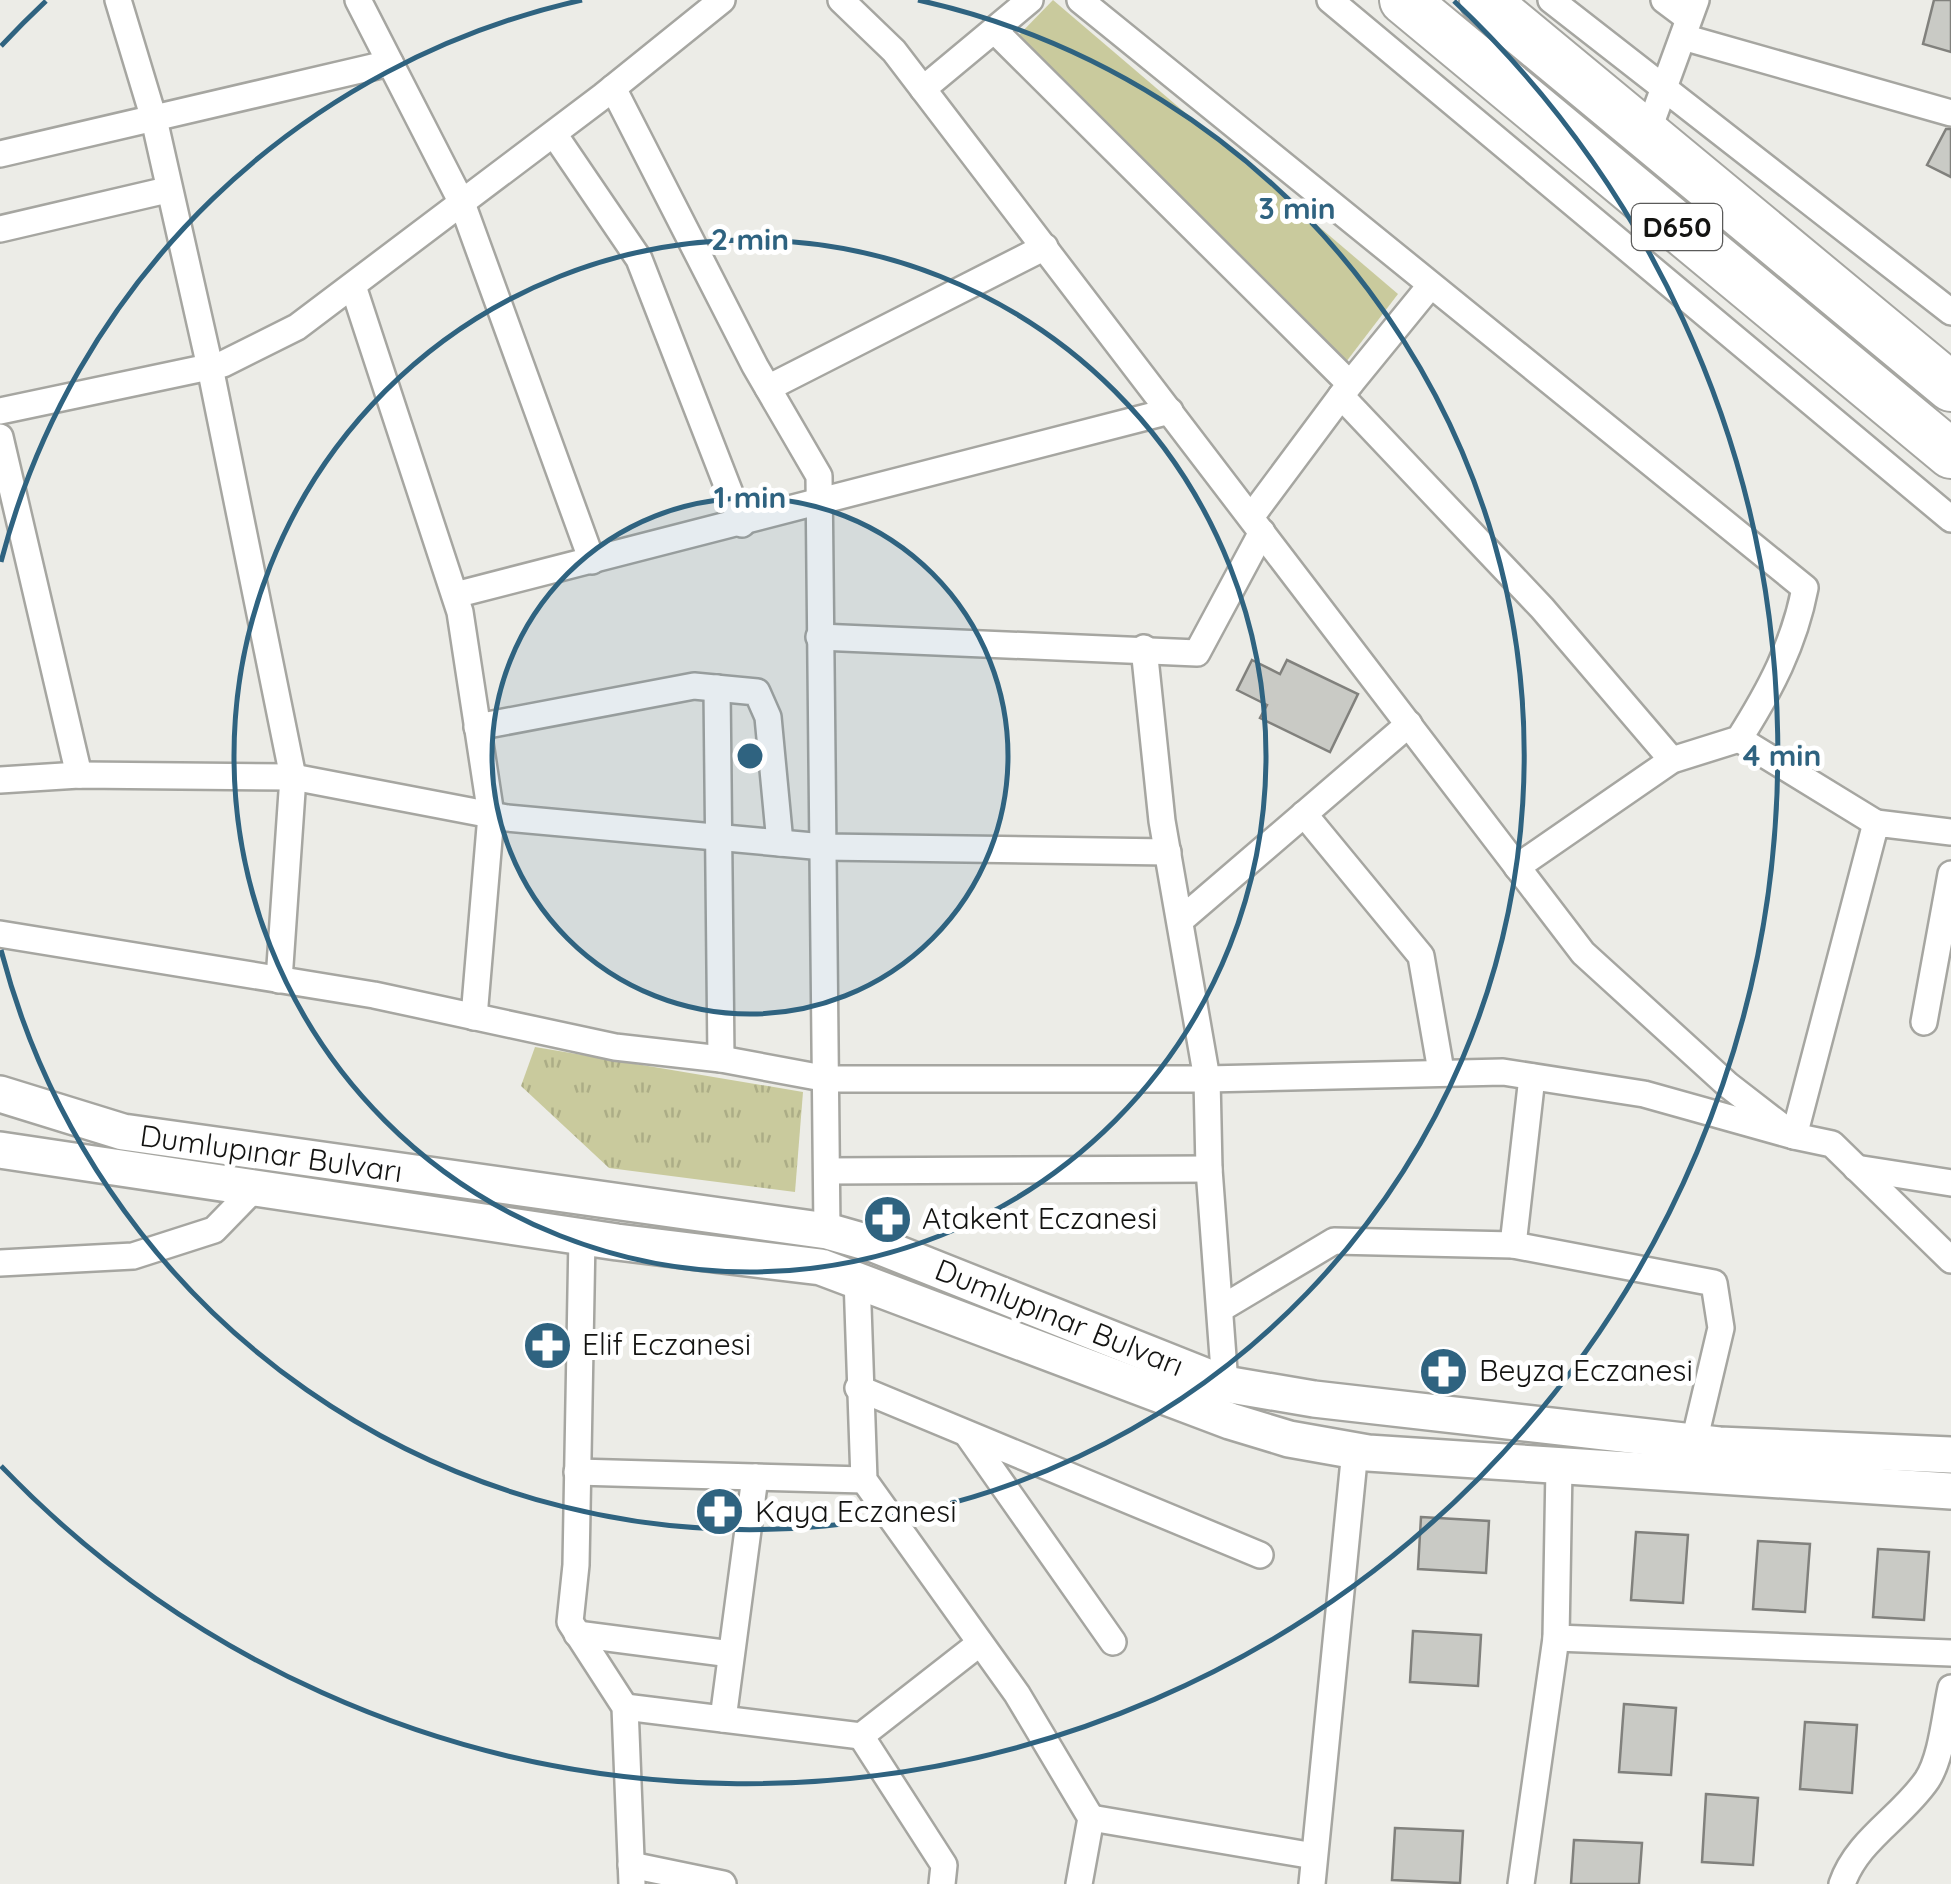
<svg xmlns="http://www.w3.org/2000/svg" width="1951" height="1884" viewBox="0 0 1951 1884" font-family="Quicksand,sans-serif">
  <defs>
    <pattern id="park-tufts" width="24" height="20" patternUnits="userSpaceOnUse" patternTransform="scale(2.5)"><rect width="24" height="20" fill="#c9ca9d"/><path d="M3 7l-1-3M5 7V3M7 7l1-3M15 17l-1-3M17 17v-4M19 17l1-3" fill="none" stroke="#acad86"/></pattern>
  </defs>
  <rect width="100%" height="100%" fill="#ecece7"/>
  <polygon fill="#c9ca9d" points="1053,0 1398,294 1346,362 1018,36"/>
  <polygon fill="url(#park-tufts)" points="535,1047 803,1092 795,1192 609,1168 521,1086"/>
  <g fill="#c9cac5" stroke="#81817d" stroke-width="2.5">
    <polygon points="1934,0 1951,0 1951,52 1923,44"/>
    <polygon points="1946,129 1951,129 1951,177 1927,165"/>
    <polygon points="1252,660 1280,674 1287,660 1358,694 1330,752 1260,718 1267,705 1237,690"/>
    <polygon points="1421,1517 1489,1521 1486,1573 1418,1569"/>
    <polygon points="1636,1532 1688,1535 1683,1603 1631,1600"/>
    <polygon points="1758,1541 1810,1544 1805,1612 1753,1609"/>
    <polygon points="1878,1549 1929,1552 1924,1620 1873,1617"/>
    <polygon points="1413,1631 1481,1635 1478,1686 1410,1682"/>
    <polygon points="1624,1704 1676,1708 1671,1775 1619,1772"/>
    <polygon points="1805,1722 1857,1725 1852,1793 1800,1789"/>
    <polygon points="1706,1794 1758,1798 1753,1865 1702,1862"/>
    <polygon points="1395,1828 1463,1831 1460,1883 1392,1880"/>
    <polygon points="1574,1840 1642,1843 1639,1884 1571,1884"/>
  </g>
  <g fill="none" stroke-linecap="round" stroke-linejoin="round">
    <defs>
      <g id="street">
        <polyline points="118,0 154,119 210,367 293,777 279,980"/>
        <polyline points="358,0 462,203 592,561"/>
        <polyline points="841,0 894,51 1583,953 1728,1085 1794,1136 1832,1144 1951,1260"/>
        <path d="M1080,0L1805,588C1794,645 1770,690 1739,739L1672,760L1517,867"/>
        <polyline points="1330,0 1951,519"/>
        <polyline points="1551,0 1951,312"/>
        <polyline points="1664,0 1688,18"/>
        <polyline points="994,30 1350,384"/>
        <polyline points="1683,37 1951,113"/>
        <polyline points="613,88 755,366 819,476 827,1231"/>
        <polyline points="923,89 1030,0"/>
        <polyline points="554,134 639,259 742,524"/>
        <polyline points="1646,137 1696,0"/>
        <polyline points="0,154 390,63"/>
        <polyline points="0,229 167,190"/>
        <polyline points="353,286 460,612 491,815 474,1017"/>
        <polyline points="768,388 1045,247"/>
        <polyline points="1341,396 1542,608 1672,760"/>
        <polyline points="0,411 223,364 297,327 603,96 722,0"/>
        <polyline points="0,437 79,775"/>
        <polyline points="1251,517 1350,384 1430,286"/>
        <polyline points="455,595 1170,411"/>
        <polyline points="819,637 1197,653 1262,532"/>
        <polyline points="1144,648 1162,821 1207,1079 1209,1169 1225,1384"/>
        <polyline points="717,688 721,1059"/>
        <polyline points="477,727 694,686 757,692 768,717 780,843"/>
        <polyline points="1739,739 1876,823"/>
        <polyline points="0,780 79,775 293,777 507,818 824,847 1168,852"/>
        <polyline points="1304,814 1421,956 1441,1071"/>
        <polyline points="1182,919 1409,724"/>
        <polyline points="0,934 374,995 615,1047 721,1059 828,1079 1207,1079 1503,1072 1644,1094 1794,1136 1876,823 1951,832"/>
        <polyline points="1924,1022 1951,874"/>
        <polyline points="1856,1168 1951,1183"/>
        <polyline points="827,1171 1209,1169"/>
        <polyline points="582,1237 576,1565 570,1622 625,1707 632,1884"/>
        <polyline points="1513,1245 1532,1077"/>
        <polyline points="0,1263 133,1256 214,1230 254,1189"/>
        <polyline points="857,1278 864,1480 1017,1694 1091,1818 1079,1884"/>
        <polyline points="1222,1308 1334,1241 1513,1245 1714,1283 1721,1328 1694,1442"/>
        <polyline points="858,1388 1260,1555"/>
        <polyline points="967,1434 1113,1642"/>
        <polyline points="577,1472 864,1480"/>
        <polyline points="577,1634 731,1654"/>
        <polyline points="1556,1638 1951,1653"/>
        <polyline points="625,1707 861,1736 980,1643"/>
        <polyline points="723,1719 755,1477"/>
        <polyline points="861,1736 944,1865 942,1884"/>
        <polyline points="1091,1818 1314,1856"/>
        <polyline points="631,1865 723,1884"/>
        <polyline points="1312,1884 1355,1450"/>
        <polyline points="1521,1884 1556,1638 1559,1467"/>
        <path d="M1842,1884C1857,1840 1901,1818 1927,1780C1942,1757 1945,1715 1951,1688"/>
      </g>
      <g id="secondary">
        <polyline points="0,1094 123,1132 827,1231 876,1245 1225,1384 1314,1399 1719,1445 1951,1455"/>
        <polyline points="0,1150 617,1242 821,1267 1230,1421 1289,1439 1368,1453 1951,1491"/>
      </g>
      <g id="highway">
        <polyline points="1404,0 1951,454"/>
        <polyline points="1484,0 1951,387"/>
      </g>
    </defs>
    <use href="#street" stroke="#a6a6a1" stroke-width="30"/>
    <use href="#secondary" stroke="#a6a6a1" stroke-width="40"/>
    <use href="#highway" stroke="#a6a6a1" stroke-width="52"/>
    <use href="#street" stroke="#fff" stroke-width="25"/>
    <use href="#secondary" stroke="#fff" stroke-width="35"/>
    <use href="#highway" stroke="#fff" stroke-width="48"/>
  </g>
  <circle cx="750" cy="756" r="258" fill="#2f6380" fill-opacity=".12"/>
  <g fill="none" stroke="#2f6380" stroke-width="5">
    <circle cx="750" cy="756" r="258"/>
    <circle cx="750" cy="756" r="516"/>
    <path d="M1 562A774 774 0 0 1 582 0M918 0A774 774 0 1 1 1 950"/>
    <path d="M1 46A1032 1032 0 0 1 46 1M1454 1A1032 1032 0 1 1 1 1466"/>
  </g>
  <defs>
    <symbol id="pharmacy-disc" viewBox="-11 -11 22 22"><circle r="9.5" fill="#2f6380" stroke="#fff"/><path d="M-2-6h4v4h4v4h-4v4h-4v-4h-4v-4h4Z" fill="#fff"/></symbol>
  </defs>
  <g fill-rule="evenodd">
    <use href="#pharmacy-disc" x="860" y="1192" width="55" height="55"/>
    <use href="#pharmacy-disc" x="520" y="1318" width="55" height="55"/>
    <use href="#pharmacy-disc" x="1416" y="1344" width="55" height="55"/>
    <use href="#pharmacy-disc" x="692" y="1484" width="55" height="55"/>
  </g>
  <g text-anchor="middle" stroke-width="10" stroke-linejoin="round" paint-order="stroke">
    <rect fill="#fff" stroke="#5a5a59" stroke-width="2.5" x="1632" y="204" width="90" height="46" rx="8"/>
    <g font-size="28" font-weight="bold" fill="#141412">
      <text x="1677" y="237">D650</text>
    </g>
    <g font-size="30" fill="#141412" stroke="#fff">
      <text transform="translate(271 1154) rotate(8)" y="10">Dumlupınar Bulvarı</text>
      <text transform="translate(1059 1318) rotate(22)" y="10">Dumlupınar Bulvarı</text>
    </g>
    <g font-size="30" fill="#141412" stroke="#fff" text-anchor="start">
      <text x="922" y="1229">Atakent Eczanesi</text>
      <text x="582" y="1355">Elif Eczanesi</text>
      <text x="1479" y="1381">Beyza Eczanesi</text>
      <text x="755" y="1522">Kaya Eczanesi</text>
    </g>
  </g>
  <circle cx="750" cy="756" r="15" fill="#2f6380" stroke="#fff" stroke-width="5"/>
  <g font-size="30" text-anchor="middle" font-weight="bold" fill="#2f6380" stroke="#fff" stroke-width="10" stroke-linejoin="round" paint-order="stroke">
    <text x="1297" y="219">3 min</text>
    <text x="750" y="250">2 min</text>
    <text x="750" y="508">1 min</text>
    <text x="1782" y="766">4 min</text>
  </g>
</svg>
